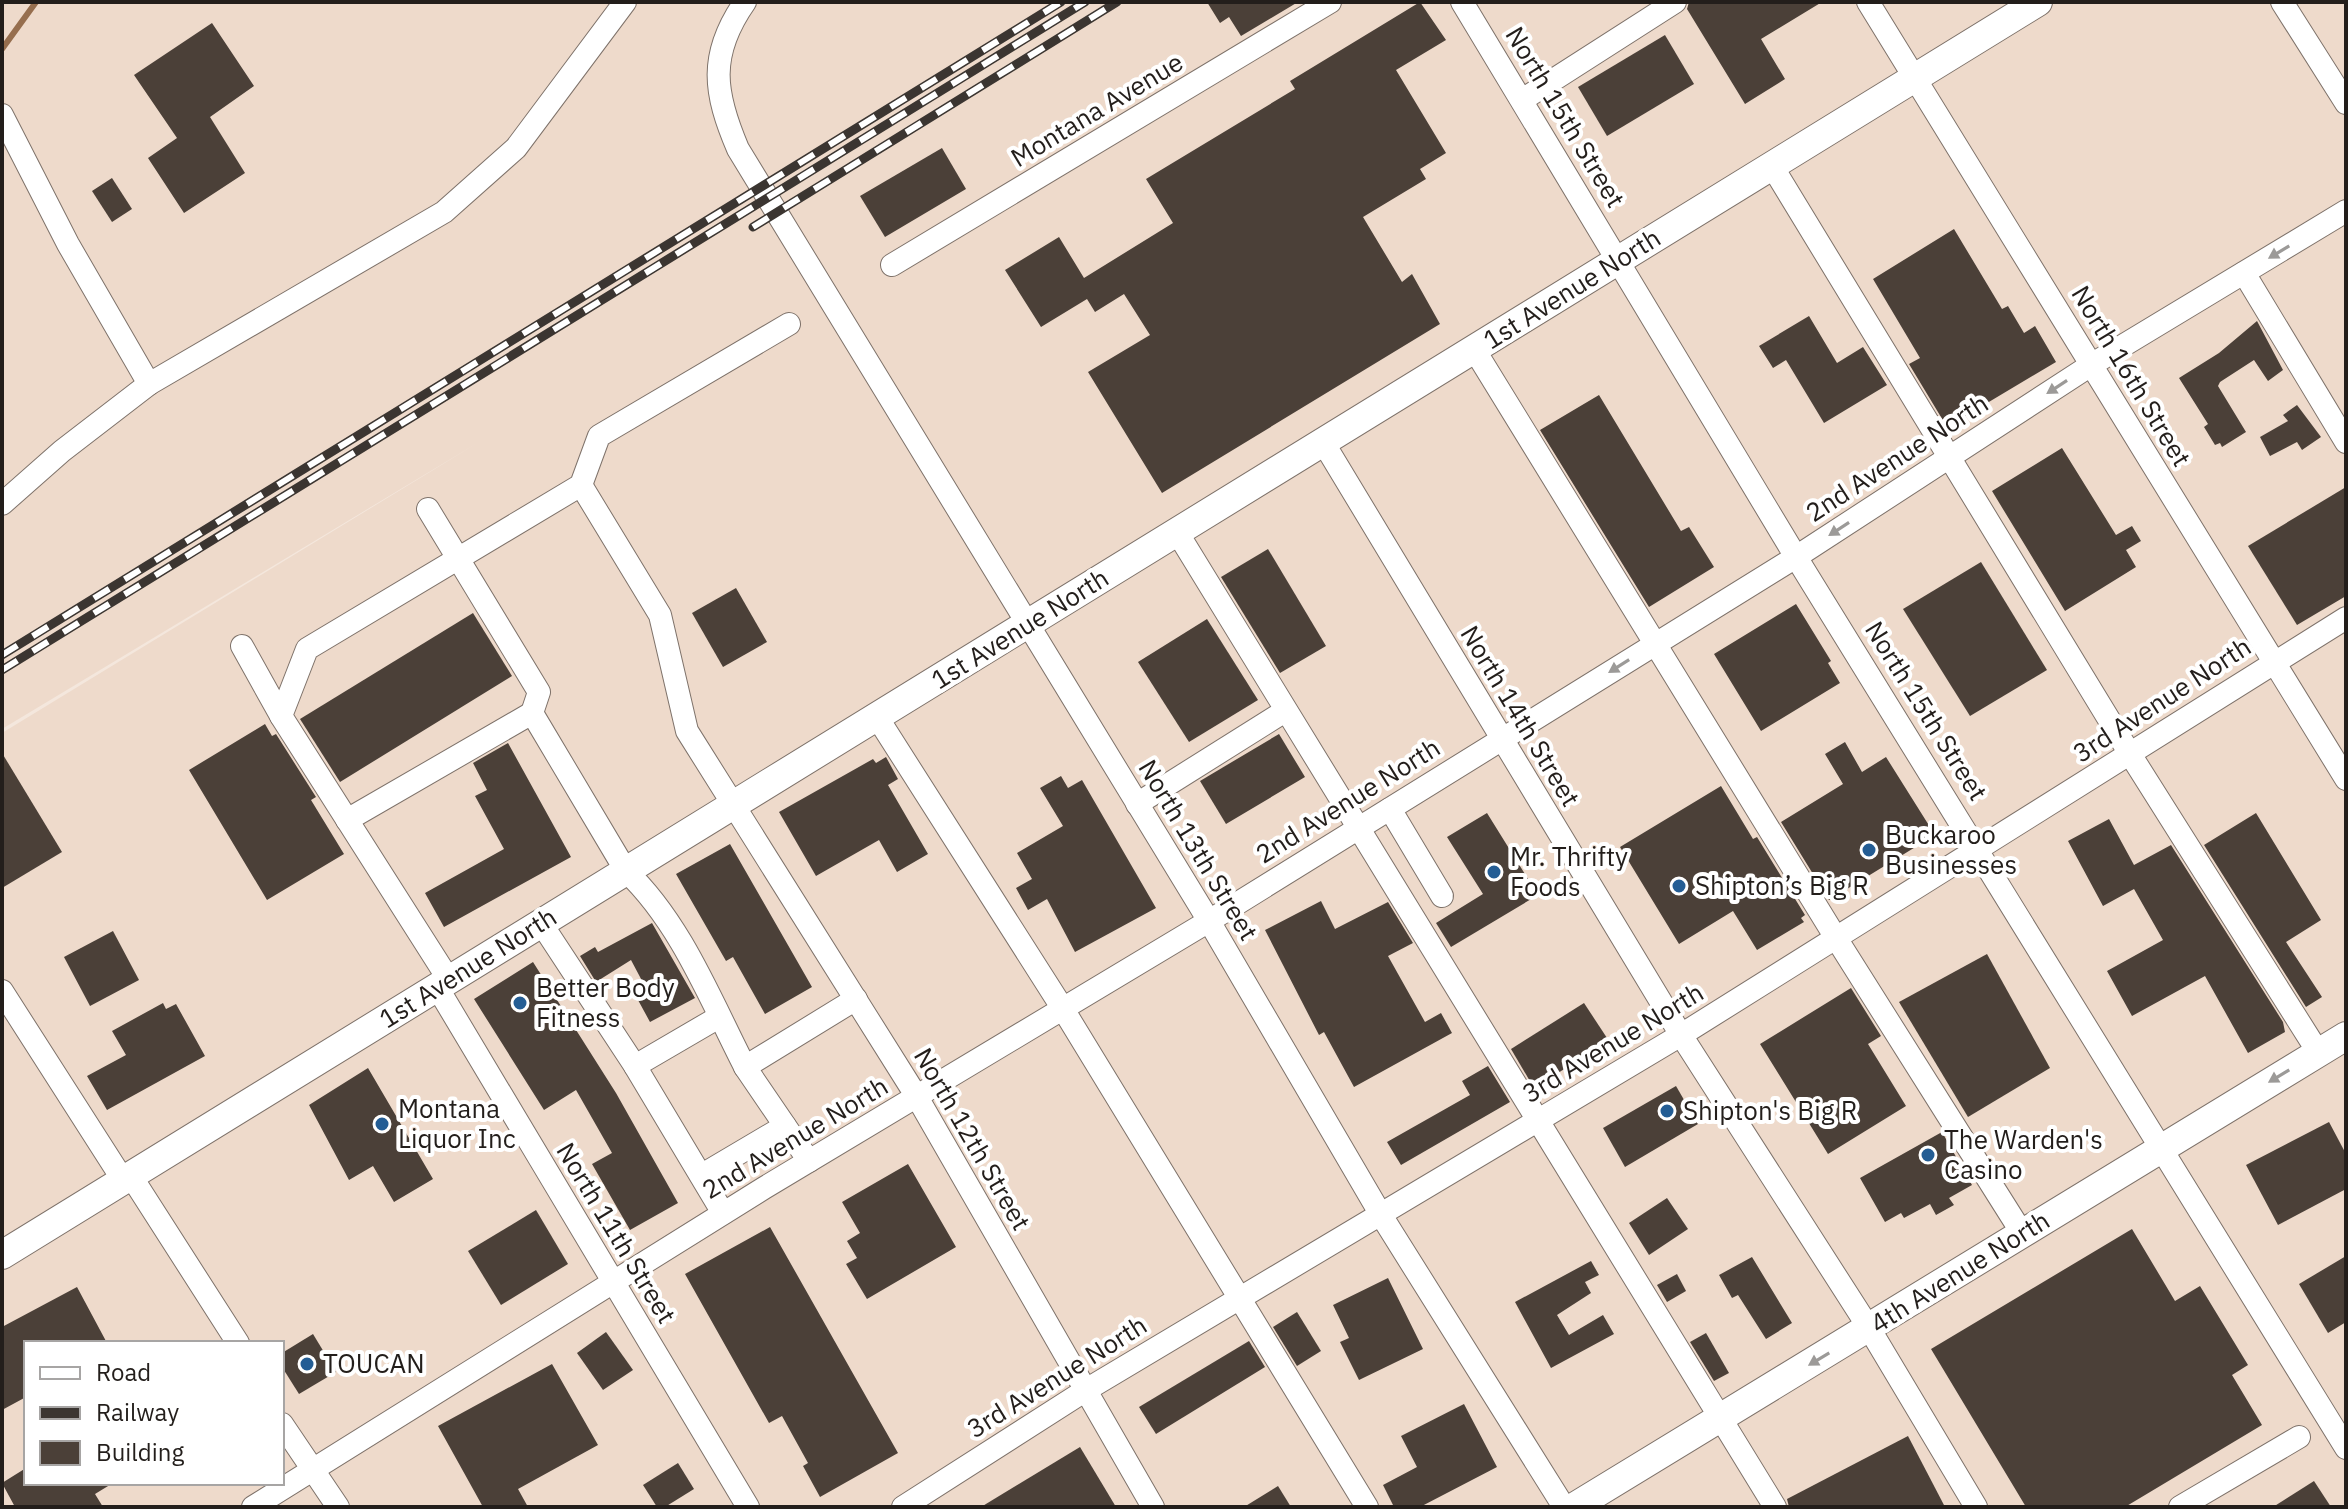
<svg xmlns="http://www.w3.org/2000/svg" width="2348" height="1509" viewBox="0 0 2348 1509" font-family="'IBM Plex Sans',sans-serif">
  <rect width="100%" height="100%" fill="#f4e7dd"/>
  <path fill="#eedacb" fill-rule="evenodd" d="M2,2H2346V1507H2V733L479,442L2,729ZM26,1343H282V1483H26Z"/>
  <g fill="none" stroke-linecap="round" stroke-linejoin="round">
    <polyline stroke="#966e4e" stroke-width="6" points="2,49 36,2"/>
  </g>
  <g fill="#4b4038">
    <polygon points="1207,2 1298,2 1241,36 1229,17 1220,23"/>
    <polygon points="1420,2 1446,40 1396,70 1446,153 1420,169 1426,179 1363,217 1402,282 1412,274 1440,324 1162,493 1088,372 1150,335 1124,294 1095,312 1087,299 1041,327 1005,270 1059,237 1084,278 1173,223 1146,179 1295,89 1290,81"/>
    <polygon points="1689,2 1822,2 1761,39 1785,79 1745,104 1687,9"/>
    <polygon points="212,23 254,86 210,117 245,173 184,213 148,158 177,138 134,75"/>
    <polygon points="1665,35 1694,84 1607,136 1578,87"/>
    <polygon points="942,148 966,189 885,237 860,196"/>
    <polygon points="112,178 132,209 112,222 92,191"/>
    <polygon points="1954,229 2002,309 2008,306 2024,333 2035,326 2056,362 1947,427 1909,364 1920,358 1873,279"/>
    <polygon points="1809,316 1837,363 1863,347 1887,385 1824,423 1786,360 1773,368 1759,346"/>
    <polygon points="2257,321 2283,370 2268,381 2254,360 2220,382 2218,386 2246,432 2222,447 2220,443 2215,445 2204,427 2208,424 2179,378 2219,353"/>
    <polygon points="1599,395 1681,531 1689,527 1714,567 1649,607 1540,430"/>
    <polygon points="2297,405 2321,437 2302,450 2297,442 2270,456 2260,437 2288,421 2283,415"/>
    <polygon points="2062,448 2116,535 2132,526 2141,541 2126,550 2136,567 2065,611 1992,491"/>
    <polygon points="2346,487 2346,596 2297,625 2248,546"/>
    <polygon points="1268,549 1326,646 1280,673 1221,577"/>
    <polygon points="1981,562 2047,670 1970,716 1903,609"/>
    <polygon points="736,588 767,642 723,667 692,613"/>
    <polygon points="1796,604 1831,661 1828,663 1840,683 1761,731 1714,654"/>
    <polygon points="473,613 512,676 340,782 300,719"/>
    <polygon points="1207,619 1258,700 1189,742 1138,662"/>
    <polygon points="265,724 272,736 276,734 316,797 311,800 344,854 267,900 189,770"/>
    <polygon points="1279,734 1305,777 1226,824 1200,781"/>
    <polygon points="1845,742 1862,772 1886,757 1935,835 1829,900 1781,822 1843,784 1825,754"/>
    <polygon points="508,743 571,857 444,927 425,893 504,849 475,796 487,790 473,763"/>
    <polygon points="2,753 62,852 2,888"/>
    <polygon points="886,757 898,779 888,785 928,854 897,872 879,840 816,876 779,812 873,759 876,763"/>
    <polygon points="1061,776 1068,788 1082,780 1156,908 1075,952 1047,899 1028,910 1016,888 1032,879 1017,853 1063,826 1040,788"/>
    <polygon points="1721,786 1753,839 1757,837 1805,915 1801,918 1804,922 1757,950 1733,911 1679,944 1620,847"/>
    <polygon points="1487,813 1538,895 1451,947 1436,923 1483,894 1447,837"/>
    <polygon points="2256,813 2321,920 2286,942 2322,997 2306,1007 2204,845"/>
    <polygon points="2109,819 2134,865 2171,845 2283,1022 2285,1032 2248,1053 2205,976 2132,1016 2107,971 2163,940 2134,889 2103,906 2068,841"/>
    <polygon points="730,844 812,987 765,1014 733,957 726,961 676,874"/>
    <polygon points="1321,901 1335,929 1388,902 1413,943 1388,956 1425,1022 1441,1013 1452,1033 1354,1087 1324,1032 1319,1035 1265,930"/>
    <polygon points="652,923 695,998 650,1022 638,1000 649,994 631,960 596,982 580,956 595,947 598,952"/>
    <polygon points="113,931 139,980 90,1006 64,957"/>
    <polygon points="1987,954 2050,1068 1968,1117 1899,1002"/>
    <polygon points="533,962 616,1093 678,1203 630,1230 592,1164 612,1153 576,1090 544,1110 474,999"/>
    <polygon points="1851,988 1881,1036 1868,1044 1906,1106 1828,1154 1760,1044"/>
    <polygon points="163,1003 166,1009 176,1004 205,1056 107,1110 87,1076 126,1055 112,1031"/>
    <polygon points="1584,1003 1609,1041 1534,1088 1511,1049"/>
    <polygon points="1488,1066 1510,1102 1401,1165 1387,1142 1470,1095 1462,1081"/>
    <polygon points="368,1068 433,1179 394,1202 373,1166 349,1180 309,1105"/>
    <polygon points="1676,1086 1698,1124 1625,1167 1603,1128"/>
    <polygon points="2329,1122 2346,1154 2346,1189 2278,1225 2246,1165"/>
    <polygon points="1942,1132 1972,1185 1949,1198 1954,1205 1936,1215 1930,1204 1904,1218 1901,1213 1885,1222 1860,1178"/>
    <polygon points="908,1164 956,1247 867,1299 846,1264 857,1258 847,1241 860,1233 842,1202"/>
    <polygon points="1667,1198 1688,1229 1649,1255 1629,1223"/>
    <polygon points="536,1210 568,1264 501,1305 468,1251"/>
    <polygon points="770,1227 898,1453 820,1497 803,1466 808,1463 782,1416 769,1423 685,1274"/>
    <polygon points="2132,1229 2175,1301 2200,1286 2248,1365 2232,1375 2262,1425 2125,1507 2026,1507 1931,1349"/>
    <polygon points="2346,1256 2346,1322 2328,1333 2299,1284"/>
    <polygon points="1752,1257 1792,1323 1766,1339 1738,1295 1732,1298 1719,1275"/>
    <polygon points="1591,1261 1599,1275 1585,1282 1591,1293 1557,1315 1569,1335 1603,1315 1614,1334 1551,1368 1515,1302"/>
    <polygon points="1677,1274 1686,1291 1667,1302 1657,1285"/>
    <polygon points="1388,1278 1423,1349 1359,1380 1340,1342 1349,1338 1333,1305"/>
    <polygon points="77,1287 107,1343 26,1343 26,1397 2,1410 2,1327"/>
    <polygon points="1297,1312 1321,1351 1297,1366 1273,1327"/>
    <polygon points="606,1332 633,1370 603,1390 577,1353"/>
    <polygon points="1706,1333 1729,1373 1714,1381 1690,1342"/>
    <polygon points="313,1334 336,1372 299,1394 282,1367 282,1353"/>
    <polygon points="1249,1341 1265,1367 1156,1434 1139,1407"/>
    <polygon points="552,1364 598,1445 518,1489 528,1507 483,1507 438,1426"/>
    <polygon points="1464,1404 1497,1467 1420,1507 1394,1507 1383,1485 1417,1467 1401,1436"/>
    <polygon points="1908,1436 1945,1507 1789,1507 1787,1499"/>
    <polygon points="1080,1447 1116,1507 981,1507"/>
    <polygon points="678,1463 694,1489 665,1507 657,1507 643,1485"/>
    <polygon points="26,1468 26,1483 113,1483 95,1494 103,1507 15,1507 2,1483"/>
    <polygon points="2314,1481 2331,1507 2273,1507"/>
    <polygon points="1278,1486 1291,1507 1244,1507"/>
  </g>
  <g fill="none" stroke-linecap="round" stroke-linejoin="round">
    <defs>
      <g id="minor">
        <path d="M745,2C708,55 714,93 738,149L1209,921L1381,1215L1564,1507"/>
        <polyline points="1462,2 1796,557 2346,1448"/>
        <polyline points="1868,2 2346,779"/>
        <polyline points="2282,2 2346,103"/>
        <polyline points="1522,100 1675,2"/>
        <polyline points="2,115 68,244 149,384"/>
        <polyline points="1772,166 2130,754 2318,1052"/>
        <polyline points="892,265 1330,2"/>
        <polyline points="2244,273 2346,442"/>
        <polyline points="1474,349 1836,938 2022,1233"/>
        <polyline points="1323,442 1681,1035 1869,1328 1976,1507"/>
        <polyline points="581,485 660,615 687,731 917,1097 1153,1507"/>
        <polyline points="2,504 62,451 149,384 444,212 516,148 625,2"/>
        <polyline points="428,509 539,692 532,713"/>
        <polyline points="1177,532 1775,1507"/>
        <polyline points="242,646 281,716"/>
        <polyline points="877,717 1063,1009 1367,1507"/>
        <polyline points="1137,804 1285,711"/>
        <polyline points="1390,809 1442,896"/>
        <path d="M347,820L532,713L626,871C681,923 711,1001 745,1067"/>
        <polyline points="541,923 635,1066"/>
        <polyline points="449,980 281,716 307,649 581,485 599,436 789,324"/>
        <polyline points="437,987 748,1507"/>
        <polyline points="2,991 123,1180"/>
        <polyline points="719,1017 635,1066 723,1213"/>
        <polyline points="809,1161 745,1067 856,999"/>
        <polyline points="702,1175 785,1126"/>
        <polyline points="131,1176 238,1343"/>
        <polyline points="282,1424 338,1507"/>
        <polyline points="253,1507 764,1188 1209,921 1796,557 2091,365 2346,211"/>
        <polyline points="903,1507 1086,1390 1681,1035 2346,618"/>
        <polyline points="2180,1507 2299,1437"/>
      </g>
      <g id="major">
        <polyline points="2,1255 2038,2"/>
        <polyline points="1574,1507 2346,1036"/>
      </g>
    </defs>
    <use href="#minor" stroke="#7e726a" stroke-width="24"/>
    <use href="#major" stroke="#7e726a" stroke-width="30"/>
    <use href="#minor" stroke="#fff" stroke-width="22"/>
    <use href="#major" stroke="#fff" stroke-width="28"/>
    <defs>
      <g id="rail">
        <polyline points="753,227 1117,2"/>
        <polyline points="2,655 1061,2"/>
        <polyline points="2,670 1085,2"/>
      </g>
    </defs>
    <use href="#rail" stroke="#3b3531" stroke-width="9"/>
    <use href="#rail" stroke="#fff" stroke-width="6" stroke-dasharray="18" stroke-linecap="butt"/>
  </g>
  <defs><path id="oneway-solid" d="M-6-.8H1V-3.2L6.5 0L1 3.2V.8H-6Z" transform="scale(2)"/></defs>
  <g fill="#9c9a98">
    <use href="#oneway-solid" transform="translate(2279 252) rotate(149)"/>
    <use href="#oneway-solid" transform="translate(2057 387) rotate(147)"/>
    <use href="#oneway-solid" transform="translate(1839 529) rotate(147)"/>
    <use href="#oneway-solid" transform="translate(1619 666) rotate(148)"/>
    <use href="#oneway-solid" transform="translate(2279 1076) rotate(149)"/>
    <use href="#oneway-solid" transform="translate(1819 1359) rotate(149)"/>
  </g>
  <g fill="#245d94" stroke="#fff" stroke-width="3">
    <circle cx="1869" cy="850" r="8"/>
    <circle cx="1494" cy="872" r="8"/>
    <circle cx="1679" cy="886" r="8"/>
    <circle cx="520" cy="1003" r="8"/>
    <circle cx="1667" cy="1111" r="8"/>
    <circle cx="382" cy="1124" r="8"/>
    <circle cx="1928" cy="1155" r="8"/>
    <circle cx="307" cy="1364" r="8"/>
  </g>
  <g text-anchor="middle" stroke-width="8" stroke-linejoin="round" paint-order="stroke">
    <g font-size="26" fill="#231e1b" stroke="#fff">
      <text transform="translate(1097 110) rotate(-31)" y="9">Montana Avenue</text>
      <text transform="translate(1565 117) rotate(59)" y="9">North 15th Street</text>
      <text transform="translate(1572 289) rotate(-32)" y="9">1st Avenue North</text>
      <text transform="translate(2131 376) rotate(59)" y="9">North 16th Street</text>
      <text transform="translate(1897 458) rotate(-33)" y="9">2nd Avenue North</text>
      <text transform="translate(1020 629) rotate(-32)" y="9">1st Avenue North</text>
      <text transform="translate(2162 700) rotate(-33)" y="9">3rd Avenue North</text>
      <text transform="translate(1926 711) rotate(58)" y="9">North 15th Street</text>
      <text transform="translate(1520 716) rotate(59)" y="9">North 14th Street</text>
      <text transform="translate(1348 801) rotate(-32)" y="9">2nd Avenue North</text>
      <text transform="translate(1198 850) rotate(59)" y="9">North 13th Street</text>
      <text transform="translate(468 968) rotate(-32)" y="9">1st Avenue North</text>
      <text transform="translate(1613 1043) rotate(-31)" y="9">3rd Avenue North</text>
      <text transform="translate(795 1138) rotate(-31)" y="9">2nd Avenue North</text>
      <text transform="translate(972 1139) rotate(60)" y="9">North 12th Street</text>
      <text transform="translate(616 1233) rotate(59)" y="9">North 11th Street</text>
      <text transform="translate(1960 1272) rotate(-32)" y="9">4th Avenue North</text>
      <text transform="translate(1057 1377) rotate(-32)" y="9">3rd Avenue North</text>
    </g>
    <g font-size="26" fill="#231e1b" stroke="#fff" text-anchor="start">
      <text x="1885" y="844">Buckaroo<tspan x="1885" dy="30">Businesses</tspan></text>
      <text x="1510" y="866">Mr. Thrifty<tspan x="1510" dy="30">Foods</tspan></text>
      <text x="1695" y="895">Shipton’s Big R</text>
      <text x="536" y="997">Better Body<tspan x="536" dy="30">Fitness</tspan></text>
      <text x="398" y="1118">Montana<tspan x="398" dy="30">Liquor Inc</tspan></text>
      <text x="1683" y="1120">Shipton's Big R</text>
      <text x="1944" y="1149">The Warden's<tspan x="1944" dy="30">Casino</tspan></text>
      <text x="323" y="1373">TOUCAN</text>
    </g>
  </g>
  <rect width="2348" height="1509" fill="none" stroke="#231e1b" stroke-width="8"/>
  <rect x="24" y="1341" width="260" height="144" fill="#ffffff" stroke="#a7a5a4" stroke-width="2"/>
  <rect x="40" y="1367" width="40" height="12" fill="#ffffff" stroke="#a7a5a4" stroke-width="2"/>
  <text x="96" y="1381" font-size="24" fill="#231e1b">Road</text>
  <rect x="40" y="1407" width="40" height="12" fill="#3b3531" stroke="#a7a5a4" stroke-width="2"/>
  <text x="96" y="1421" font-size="24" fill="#231e1b">Railway</text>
  <rect x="40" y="1441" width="40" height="24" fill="#4b4038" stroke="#a7a5a4" stroke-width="2"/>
  <text x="96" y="1461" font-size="24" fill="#231e1b">Building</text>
</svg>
